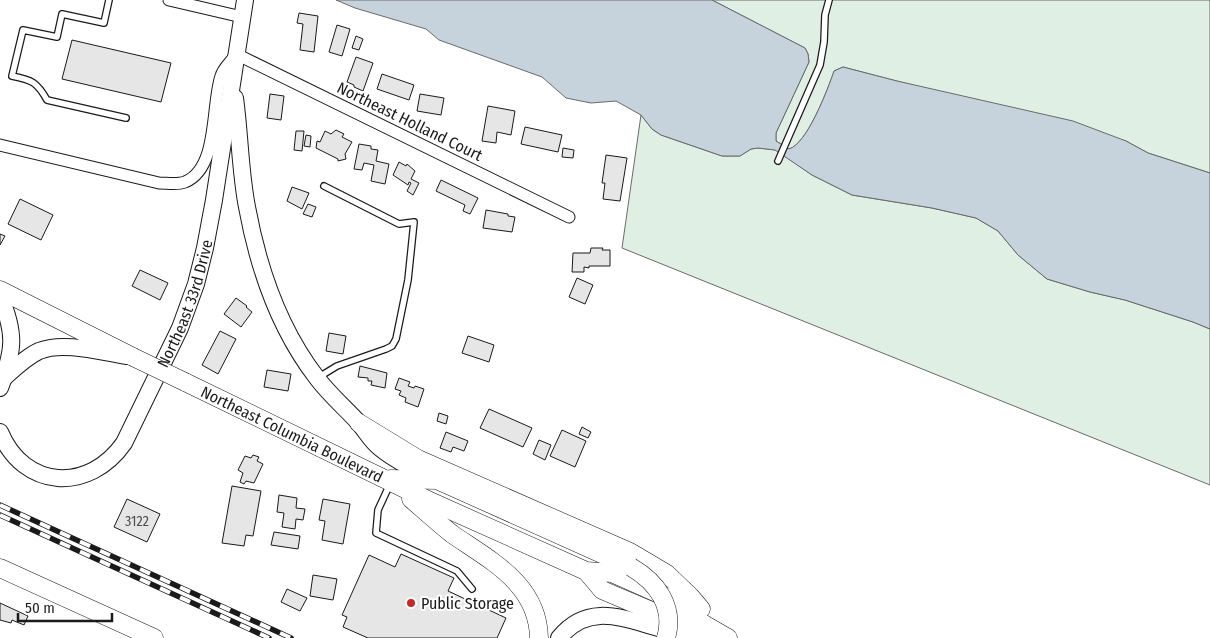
<svg xmlns="http://www.w3.org/2000/svg" width="1210" height="638" viewBox="0 0 1210 638" font-family="'Fira Sans Condensed',sans-serif">
  <rect width="100%" height="100%" fill="#fff"/>
  <g fill="#e0efe3" stroke="#6a6a6a">
    <path d="M712,0H1210V173L1148,153L1126,141L843,67L834,71C828,89 807,144 789,149L776,141V133L809,62L808,54L805,48Z"/>
    <polygon points="641,115 652,129 661,135 722,156 740,156 751,149 758,148 776,150 812,175 852,195 932,208 976,218 998,231 1018,255 1047,279 1090,292 1125,300 1193,322 1210,329 1210,485 622,248"/>
  </g>
  <path fill="#c6d2dc" stroke="#6a6a6a" d="M336,0H712L805,48L808,54L809,62L776,133V141L789,149C807,144 828,89 834,71L843,67L897,81L1073,121L1126,141L1148,153L1210,173V329L1193,322L1125,300L1090,292L1047,279L1018,255L998,231L976,218L932,208L852,195L812,175L775,150L758,148L751,149L740,156H722L661,135L652,129L641,115L616,101L591,103L566,98L542,77L439,40L426,29L355,8Z"/>
  <g fill="#e6e6e6" stroke="#1a1a1a">
    <polygon points="299,13 318,16 314,52 300,50 303,24 297,23"/>
    <polygon points="337,25 350,29 342,56 329,52"/>
    <polygon points="356,36 363,39 359,50 352,48"/>
    <polygon points="72,40 171,63 161,102 62,79"/>
    <polygon points="356,57 373,63 363,91 354,87 354,85 347,82"/>
    <polygon points="382,74 414,85 409,100 377,89"/>
    <polygon points="270,94 284,96 281,120 267,118"/>
    <polygon points="420,94 444,98 441,115 417,111"/>
    <polygon points="488,106 515,111 511,135 497,132 496,143 482,141"/>
    <polygon points="525,127 562,135 558,152 521,144"/>
    <polygon points="336,130 344,134 342,137 352,142 345,154 346,159 338,161 338,159 316,148 317,141 320,142 325,131 331,134"/>
    <polygon points="296,131 304,131 302,151 294,150"/>
    <polygon points="306,135 311,136 310,147 304,146"/>
    <polygon points="359,144 371,146 371,149 378,150 376,161 389,164 385,184 371,181 374,165 364,163 362,170 354,169"/>
    <polygon points="563,148 574,150 573,158 562,157"/>
    <polygon points="606,155 627,158 620,201 603,199 605,183 602,183"/>
    <polygon points="399,162 406,166 407,164 415,171 411,179 419,183 413,195 407,191 411,183 409,182 408,185 393,175"/>
    <polygon points="441,180 478,198 470,214 463,211 465,205 436,191"/>
    <polygon points="292,187 309,193 302,209 287,201"/>
    <polygon points="20,199 53,215 41,240 8,224"/>
    <polygon points="308,204 316,207 312,217 303,214"/>
    <polygon points="486,210 508,214 508,216 515,217 512,232 483,228"/>
    <polygon points="0,234 5,236 0,245"/>
    <polygon points="591,248 603,248 602,250 610,250 610,266 589,266 589,268 584,267 584,272 572,272 573,253 590,253"/>
    <polygon points="140,270 168,283 160,300 132,286"/>
    <polygon points="577,278 593,285 585,304 569,297"/>
    <polygon points="236,298 247,306 246,307 252,312 241,327 224,314"/>
    <polygon points="220,331 236,339 218,374 202,365"/>
    <polygon points="329,333 346,336 343,354 326,351"/>
    <polygon points="468,336 494,345 489,362 462,353"/>
    <polygon points="360,366 387,373 385,388 371,385 372,381 368,381 368,378 358,377"/>
    <polygon points="267,370 291,374 288,391 264,387"/>
    <polygon points="399,378 410,382 408,386 414,388 415,386 424,389 418,407 405,402 406,398 399,395 401,391 395,389"/>
    <polygon points="489,409 532,428 523,447 480,428"/>
    <polygon points="439,413 448,416 446,424 437,421"/>
    <polygon points="582,427 591,432 588,438 579,434"/>
    <polygon points="562,430 586,441 575,467 550,456"/>
    <polygon points="446,432 468,441 464,451 453,447 451,452 440,448"/>
    <polygon points="539,440 551,445 545,460 533,454"/>
    <polygon points="253,455 259,457 257,461 263,464 254,483 246,481 244,484 240,482 243,473 238,470 245,456 251,458"/>
    <polygon points="232,486 261,491 253,536 246,535 244,546 222,543"/>
    <polygon points="279,495 297,498 296,508 305,509 303,520 296,519 295,529 282,527 284,513 277,512"/>
    <polygon points="127,499 160,514 147,542 114,527"/>
    <polygon points="323,499 350,504 343,544 322,540 325,521 319,520"/>
    <polygon points="274,532 300,536 298,549 271,545"/>
    <polygon points="401,554 454,578 448,591 506,618 497,638 368,638 343,627 347,617 342,615 369,555 395,567"/>
    <polygon points="313,575 337,579 333,600 310,596"/>
    <polygon points="287,589 307,598 300,611 281,602"/>
    <polygon points="0,603 28,616 24,625 12,620 11,623 0,620"/>
  </g>
  <g fill="none" stroke-linecap="round" stroke-linejoin="round">
    <defs>
      <g id="lane">
        <path d="M109,0L104,23L62,14L57,37L23,30L12,76C32,80 37,82 47,100L126,118"/>
        <polyline points="778,161 820,65 824,42 825,15 829,0"/>
        <polyline points="319,377 337,366 386,349 392,346 396,339 408,280 414,222 399,224 324,186"/>
        <polyline points="390,484 378,510 376,533 457,571 472,589"/>
      </g>
      <g id="street">
        <polyline points="169,0 242,17"/>
        <path d="M0,145L159,183C167,183 177,185 185,182C219,168 211,105 221,76C223,68 232,61 236,54L569,217"/>
      </g>
      <g id="secondary">
        <path d="M235,98C240,134 240,171 247,207C258,267 279,329 317,378C329,394 344,407 358,422C366,431 370,440 380,448C396,461 417,471 436,480"/>
        <path d="M0,296C16,334 14,350 0,388"/>
        <path d="M5,377C15,368 26,357 39,351C63,341 101,352 127,356"/>
        <path id="s1" d="M0,432C24,490 89,493 124,443L180,328L196,284L205,248L214,200L245,0"/>
        <path d="M559,638C592,597 633,624 675,632C690,635 706,635 722,635"/>
      </g>
      <g id="primary">
        <polyline points="0,290 133,357"/>
        <path id="s2" d="M185,382L432,502L586,571L612,573L682,604L702,623L728,638"/>
        <polyline points="359,423 418,459 630,552 667,574 690,596 701,609"/>
        <polyline points="390,479 437,480 631,567"/>
        <path d="M411,499C424,510 438,523 452,534C491,561 538,584 539,638"/>
        <polyline points="0,568 154,638"/>
        <polyline points="586,571 602,590 675,621 702,623"/>
      </g>
    </defs>
    <use href="#lane" stroke="#1a1a1a" stroke-width="8"/>
    <use href="#street" stroke="#1a1a1a" stroke-width="13"/>
    <use href="#secondary" stroke="#1a1a1a" stroke-width="18"/>
    <use href="#primary" stroke="#1a1a1a" stroke-width="19"/>
    <use href="#lane" stroke="#fff" stroke-width="5.5"/>
    <use href="#street" stroke="#fff" stroke-width="11"/>
    <use href="#secondary" stroke="#fff" stroke-width="16"/>
    <use href="#primary" stroke="#fff" stroke-width="18"/>
    <defs>
      <g id="rail">
        <polyline points="0,505 291,638"/>
        <polyline points="0,515 269,638"/>
      </g>
    </defs>
    <use href="#rail" stroke="#1a1a1a" stroke-width="5.5"/>
    <use href="#rail" stroke="#fff" stroke-width="4" stroke-dasharray="11" stroke-linecap="butt"/>
    <defs>
      <g id="primary-bridge">
        <polyline points="133,357 185,382"/>
        <path d="M631,567C657,582 675,607 666,638"/>
      </g>
    </defs>
    <use href="#primary-bridge" stroke="#1a1a1a" stroke-width="19" stroke-linecap="butt"/>
    <use href="#primary-bridge" stroke="#fff" stroke-width="18"/>
  </g>
  <circle fill="#c62828" stroke="#fff" stroke-width="2" cx="411" cy="603" r="5"/>
  <g text-anchor="middle" stroke-width="4" stroke-linejoin="round" paint-order="stroke">
    <g font-size="14" fill="#4d4d4d">
      <text x="137" y="526">3122</text>
    </g>
    <g font-size="16" fill="#1a1a1a" stroke="#fff">
      <text transform="translate(410 121) rotate(26)" y="6">Northeast Holland Court</text>
      <text dy="6" stroke="none"><textPath href="#s1" startOffset="309">Northeast 33rd Drive</textPath></text>
      <text dy="6" stroke="none"><textPath href="#s2" startOffset="119">Northeast Columbia Boulevard</textPath></text>
    </g>
    <g font-size="16" fill="#1a1a1a" stroke="#fff" text-anchor="start">
      <text x="421" y="609">Public Storage</text>
    </g>
  </g>
  <path d="M18 613v8h94v-8" fill="none" stroke="#1a1a1a" stroke-width="2.5"/>
  <text x="25" y="613" font-size="15" fill="#1a1a1a" stroke="#ffffff" stroke-width="4" paint-order="stroke">50 m</text>
</svg>
